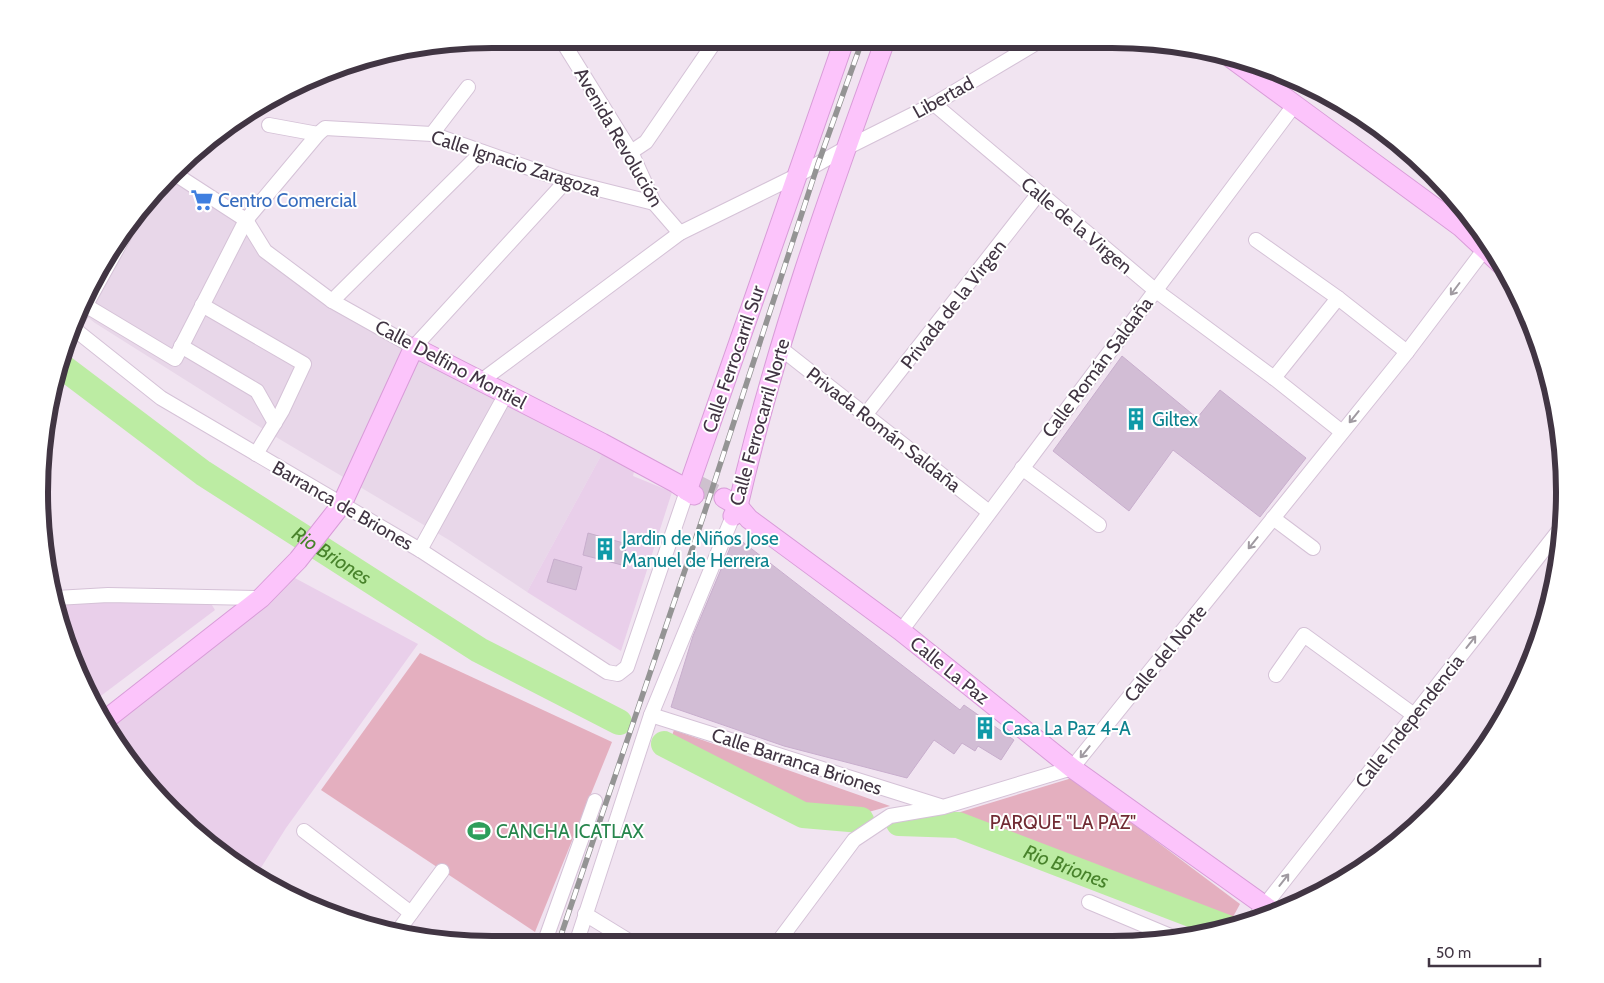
<svg xmlns="http://www.w3.org/2000/svg" width="1604" height="983" viewBox="0 0 1604 983" font-family="Cabin,sans-serif">
  <rect width="100%" height="100%" fill="#f1e4f1"/>
  <polygon fill="#e8d7e9" points="174,174 253,230 328,303 398,346 603,452 527,592 449,540 276,437 95,323 81,312 132,216"/>
  <g fill="#e9cfea">
    <polygon points="603,452 635,468 633,476 672,492 621,651 527,592"/>
    <polygon points="293,577 418,644 286,828 257,874 216,851 115,743 108,728"/>
    <polygon points="78,602 210,602 215,610 94,701 63,637 58,606"/>
  </g>
  <g fill="#e4afbf">
    <polygon points="420,653 612,742 535,932 321,790"/>
    <polygon points="674,730 890,806 865,813 809,806 670,741"/>
    <polygon points="1072,778 1240,904 1227,928 958,825 944,817"/>
  </g>
  <g fill="none" stroke-linecap="round" stroke-linejoin="round">
    <g stroke="#bceca3" stroke-width="26">
      <path id="s1" d="M60,365L203,473L479,650L619,722"/>
      <polyline points="664,744 803,815 861,820"/>
      <path id="s2" d="M899,823L958,825L1230,929"/>
    </g>
  </g>
  <g fill="#d2bdd5" stroke="#c8aecd">
    <polygon points="1122,356 1197,418 1220,390 1306,458 1260,517 1173,450 1129,511 1053,451"/>
    <polygon points="588,533 627,544 622,565 583,555"/>
    <polygon points="735,536 960,710 964,705 1014,740 1001,760 978,746 975,751 962,743 954,754 934,740 907,778 784,746 671,707 693,636"/>
    <polygon points="554,559 582,567 576,590 547,582"/>
  </g>
  <g fill="none" stroke-linecap="round" stroke-linejoin="round">
    <polyline stroke="#cec1ce" stroke-width="19" stroke-dasharray="19 9" stroke-linecap="butt" points="698,485 724,498"/>
    <defs>
      <g id="minor">
        <polyline points="561,39 631,152 654,203 680,233"/>
        <polyline points="934,104 1155,290 1274,378 1342,432"/>
        <polyline points="269,125 318,134"/>
        <polyline points="432,134 468,87"/>
        <polyline points="631,152 646,142 716,40"/>
        <polyline points="175,174 246,220 265,251 332,301 414,347 566,181"/>
        <polyline points="1256,240 1338,298 1407,352"/>
        <polyline points="332,301 482,152"/>
        <polyline points="85,305 175,359 246,220 318,134 325,128 432,134 566,181 654,203"/>
        <polyline points="202,305 304,364 282,411 256,454"/>
        <polyline points="73,328 161,398 420,550 607,672 618,674 627,667 687,491"/>
        <polyline points="73,328 139,209"/>
        <polyline points="181,346 257,391 275,423"/>
        <polyline points="779,347 989,512"/>
        <polyline points="1274,378 1338,298"/>
        <polyline points="481,381 680,233 798,175 846,148 934,104 1038,42"/>
        <polyline points="866,414 1039,193"/>
        <polyline points="1022,468 1099,525"/>
        <polyline points="1273,518 1313,548"/>
        <polyline points="420,550 506,394"/>
        <polyline points="56,598 108,595 261,598"/>
        <polyline points="901,631 1295,104"/>
        <polyline points="1276,675 1304,635 1414,715"/>
        <polyline points="651,715 940,806"/>
        <polyline points="304,831 411,913"/>
        <polyline points="1089,902 1175,938"/>
        <polyline points="585,914 629,941"/>
        <polyline points="1254,919 1564,524"/>
        <polyline points="398,931 442,871"/>
        <polyline points="545,941 595,801"/>
        <polyline points="577,941 651,715 733,516"/>
        <polyline points="778,942 854,840 890,816 943,807 1072,768 1407,352 1484,250"/>
      </g>
      <g id="secondary">
        <polyline points="1231,58 1461,227 1507,270"/>
        <polyline points="687,491 844,41"/>
        <polyline points="724,498 738,506 749,519 901,631 1072,768 1272,911"/>
        <path d="M733,516L738,506C774,348 829,194 885,41"/>
        <polyline points="104,721 261,598 298,560 342,504 414,347 602,443 676,483 694,495"/>
      </g>
    </defs>
    <use href="#minor" stroke="#d5c2d7" stroke-width="16"/>
    <use href="#secondary" stroke="#d89cd8" stroke-width="21"/>
    <use href="#minor" stroke="#fff" stroke-width="14"/>
    <use href="#secondary" stroke="#fcc4fb" stroke-width="19"/>
    <defs>
      <polyline id="rail" points="559,941 703,517 818,164 862,41"/>
    </defs>
    <use href="#rail" stroke="#949494" stroke-width="5.5"/>
    <use href="#rail" stroke="#fff" stroke-width="4" stroke-dasharray="11" stroke-linecap="butt"/>
  </g>
  <defs><path id="oneway-shaft" d="M-6 0H5M1.5-3L5.5 0L1.5 3" fill="none" stroke-width="1.6" stroke-linecap="round" stroke-linejoin="round" transform="scale(1.25)"/></defs>
  <g stroke="#a09aa1">
    <use href="#oneway-shaft" transform="translate(1455 289) rotate(127)"/>
    <use href="#oneway-shaft" transform="translate(1354 417) rotate(129)"/>
    <use href="#oneway-shaft" transform="translate(1253 543) rotate(129)"/>
    <use href="#oneway-shaft" transform="translate(1471 642) rotate(-52)"/>
    <use href="#oneway-shaft" transform="translate(1085 752) rotate(129)"/>
    <use href="#oneway-shaft" transform="translate(1284 880) rotate(-52)"/>
  </g>
  <defs>
    <symbol id="supermarket-bare" viewBox="-9 -9 18 18"><path d="M-6-5.5h2.5l.6 2H6L4.5 2H-2.5L-4.4-4H-6ZM-1.5 3.2a1.3 1.3 0 1 0 .1 0ZM3 3.2a1.3 1.3 0 1 0 .1 0Z" fill="#3f7fe0" stroke="#fff" stroke-width="2.5" paint-order="stroke"/></symbol>
    <symbol id="building-bare" viewBox="-9 -9 18 18"><path d="M-4-6H4V6H1V3H-1V6H-4ZM-2.5-4.3h1.7v1.8h-1.7ZM.8-4.3h1.7v1.8H.8ZM-2.5-1h1.7V.8h-1.7ZM.8-1h1.7V.8H.8Z" fill="#0f9aa8" stroke="#fff" stroke-width="2.5" paint-order="stroke"/></symbol>
    <symbol id="stadium-bare" viewBox="-9 -9 18 18"><path d="M0-5a6.5 5 0 1 0 0 10a6.5 5 0 1 0 0-10ZM-3.5-1.8h7v3.6h-7Z" fill="#2e9e5b" stroke="#fff" stroke-width="2.5" paint-order="stroke"/></symbol>
  </defs>
  <g fill-rule="evenodd">
    <use href="#supermarket-bare" x="186" y="184" width="32" height="32"/>
    <use href="#building-bare" x="1120" y="403" width="32" height="32"/>
    <use href="#building-bare" x="589" y="533" width="32" height="32"/>
    <use href="#building-bare" x="969" y="712" width="32" height="32"/>
    <use href="#stadium-bare" x="463" y="815" width="32" height="32"/>
  </g>
  <g text-anchor="middle" stroke-width="4" stroke-linejoin="round" paint-order="stroke">
    <g font-size="19" fill="#413543" stroke="#fff">
      <text transform="translate(943 97) rotate(-29)" y="7">Libertad</text>
      <text transform="translate(619 137) rotate(60)" y="7">Avenida Revolución</text>
      <text transform="translate(516 163) rotate(18)" y="7">Calle Ignacio Zaragoza</text>
      <text transform="translate(1077 225) rotate(40)" y="7">Calle de la Virgen</text>
      <text transform="translate(953 304) rotate(-52)" y="7">Privada de la Virgen</text>
      <text transform="translate(733 359) rotate(-71)" y="7">Calle Ferrocarril Sur</text>
      <text transform="translate(451 364) rotate(28)" y="7">Calle Delfino Montiel</text>
      <text transform="translate(1097 367) rotate(-53)" y="7">Calle Román Saldaña</text>
      <text transform="translate(759 422) rotate(-74)" y="7">Calle Ferrocarril Norte</text>
      <text transform="translate(884 429) rotate(38)" y="7">Privada Román Saldaña</text>
      <text transform="translate(343 505) rotate(30)" y="7">Barranca de Briones</text>
      <text transform="translate(1165 653) rotate(-51)" y="7">Calle del Norte</text>
      <text transform="translate(950 670) rotate(39)" y="7">Calle La Paz</text>
      <text transform="translate(1409 721) rotate(-52)" y="7">Calle Independencia</text>
      <text transform="translate(797 761) rotate(18)" y="7">Calle Barranca Briones</text>
    </g>
    <g font-size="19" fill="#366cbe" stroke="#fff" text-anchor="start">
      <text x="218" y="207">Centro Comercial</text>
    </g>
    <g font-size="19" fill="#0d838f" stroke="#fff" text-anchor="start">
      <text x="1152" y="426">Giltex</text>
      <text x="622" y="545">Jardin de Niños Jose<tspan x="622" dy="22">Manuel de Herrera</tspan></text>
      <text x="1002" y="735">Casa La Paz 4-A</text>
    </g>
    <g font-size="19" fill="#712b34" stroke="#fff">
      <text x="1063" y="829">PARQUE "LA PAZ"</text>
    </g>
    <g font-size="19" fill="#27864d" stroke="#fff" text-anchor="start">
      <text x="496" y="838">CANCHA ICATLAX</text>
    </g>
    <g font-size="20" font-style="italic" fill="#48832b" stroke="#fff">
      <text dy="7" stroke="none"><textPath href="#s1" startOffset="332">Rio Briones</textPath></text>
      <text dy="7" stroke="none"><textPath href="#s2" startOffset="175">Rio Briones</textPath></text>
    </g>
  </g>
  <path d="M0 0H1604V983H0ZM492 48H1112A444 444 0 0 1 1556 492V492A444 444 0 0 1 1112 936H492A444 444 0 0 1 48 492V492A444 444 0 0 1 492 48Z" fill="#fff" fill-rule="evenodd"/>
  <path fill="none" stroke="#413543" stroke-width="6" d="M492 48H1112A444 444 0 0 1 1556 492V492A444 444 0 0 1 1112 936H492A444 444 0 0 1 48 492V492A444 444 0 0 1 492 48Z"/>
  <path d="M1429 958v8h111v-8" fill="none" stroke="#413543" stroke-width="2.5"/>
  <text x="1436" y="958" font-size="15" fill="#413543" stroke="#ffffff" stroke-width="4" paint-order="stroke">50 m</text>
</svg>
